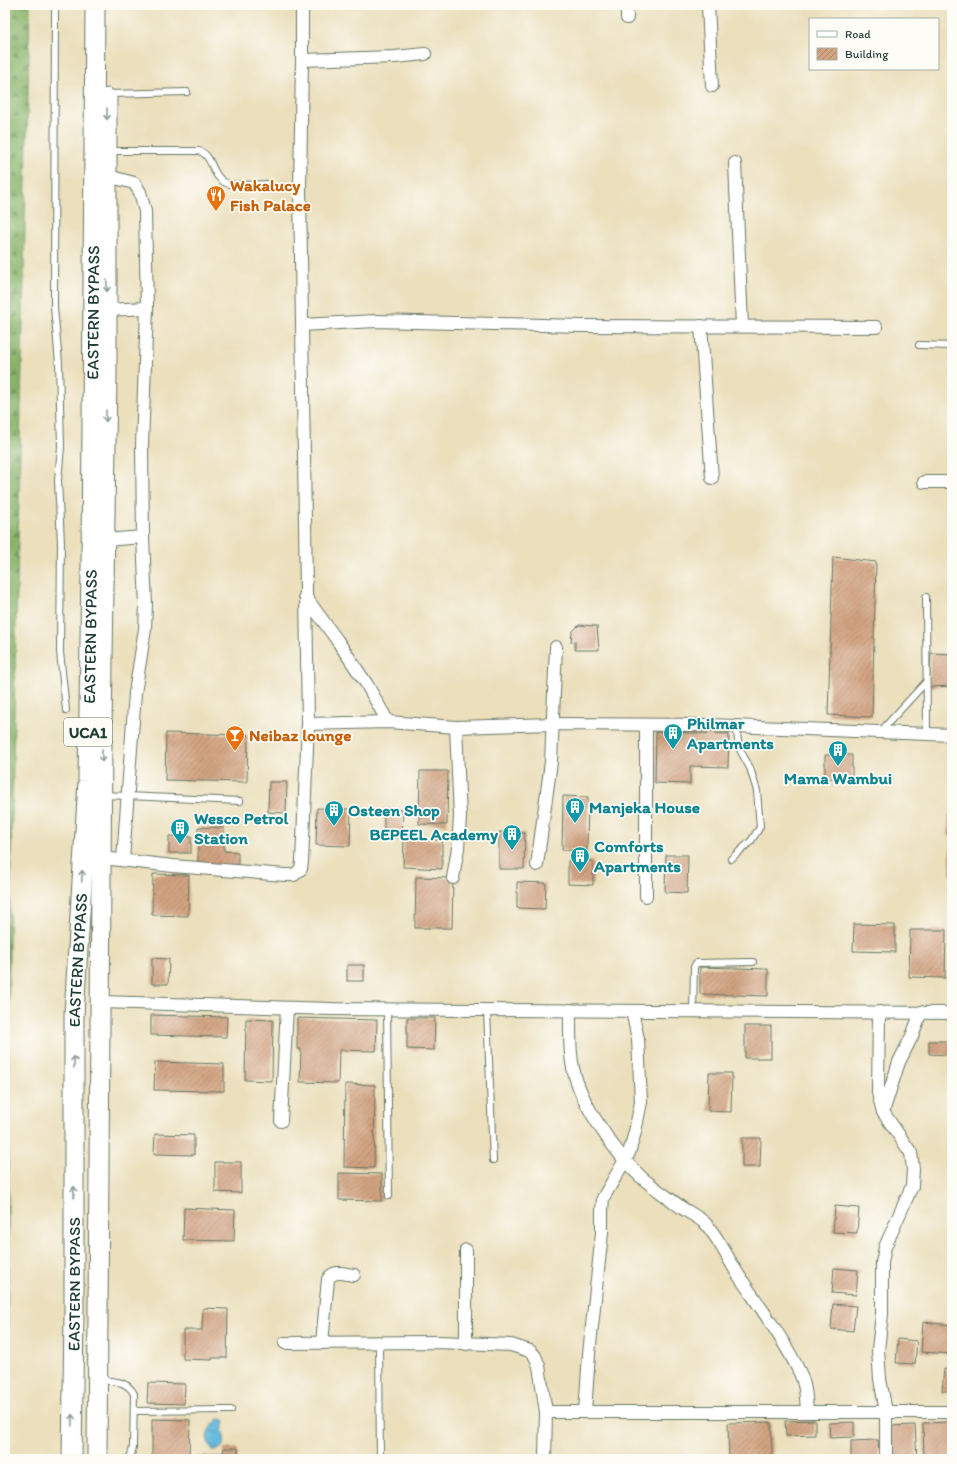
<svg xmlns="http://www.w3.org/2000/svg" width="957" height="1464" viewBox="0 0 957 1464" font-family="Itim,sans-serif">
  <defs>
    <pattern id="forest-firs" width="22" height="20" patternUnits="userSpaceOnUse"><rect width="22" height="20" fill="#87b268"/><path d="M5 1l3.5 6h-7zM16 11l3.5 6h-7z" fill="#6e9256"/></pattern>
    <pattern id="water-ripples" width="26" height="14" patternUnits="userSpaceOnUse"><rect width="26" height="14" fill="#60b8dd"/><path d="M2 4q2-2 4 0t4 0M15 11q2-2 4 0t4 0" fill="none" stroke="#4f97b4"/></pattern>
    <pattern id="building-hatch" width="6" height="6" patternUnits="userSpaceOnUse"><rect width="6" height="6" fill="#d2a381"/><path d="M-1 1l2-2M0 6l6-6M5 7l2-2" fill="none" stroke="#aa866a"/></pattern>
  </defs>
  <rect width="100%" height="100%" fill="#fdfcf7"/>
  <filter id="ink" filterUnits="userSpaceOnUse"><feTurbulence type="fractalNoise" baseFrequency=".025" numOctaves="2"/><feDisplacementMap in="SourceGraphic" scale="8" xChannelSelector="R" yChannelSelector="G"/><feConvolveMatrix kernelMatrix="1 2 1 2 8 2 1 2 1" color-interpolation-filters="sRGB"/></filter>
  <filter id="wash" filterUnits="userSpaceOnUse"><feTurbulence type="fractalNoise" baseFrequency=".012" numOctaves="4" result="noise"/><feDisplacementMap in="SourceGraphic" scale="16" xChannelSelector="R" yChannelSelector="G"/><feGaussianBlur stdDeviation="0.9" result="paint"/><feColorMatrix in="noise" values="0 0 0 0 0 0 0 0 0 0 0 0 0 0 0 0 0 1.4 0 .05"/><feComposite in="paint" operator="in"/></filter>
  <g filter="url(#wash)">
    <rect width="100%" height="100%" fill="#ebdfbc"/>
    <polygon fill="url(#forest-firs)" stroke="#53784e" points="5,5 30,5 9,942 7,1459 5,1459"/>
    <path fill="url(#water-ripples)" stroke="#407a88" d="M219,1419L224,1420L225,1422C219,1433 226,1435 224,1445L218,1450H213C203,1437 207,1429 219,1419Z"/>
    <g id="blocks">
      <g fill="url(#building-hatch)">
        <polygon points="833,557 876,562 872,717 828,715"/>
        <polygon points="579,625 597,626 599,650 575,650 575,641 571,642 572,632"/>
        <polygon points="931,653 952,654 952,686 929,687"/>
        <polygon points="656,732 729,734 728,767 690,766 690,784 655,783"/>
        <polygon points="166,733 248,735 247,782 165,780"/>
        <polygon points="825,755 852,755 852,779 825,778"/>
        <polygon points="420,771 448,771 447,825 419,824"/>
        <polygon points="269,782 287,782 286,813 268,812"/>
        <polygon points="563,796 588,797 587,851 562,850"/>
        <polygon points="317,808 351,809 350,846 316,845"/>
        <polygon points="384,809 403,810 402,838 384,837"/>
        <rect x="948" y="815" width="4" height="21"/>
        <polygon points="198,827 224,828 224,851 238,852 238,867 198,866"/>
        <polygon points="499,832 525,833 524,869 499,869"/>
        <polygon points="169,836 191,837 191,853 169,853"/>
        <polygon points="404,839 442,840 442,869 403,867"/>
        <rect x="950" y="848" width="2" height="27"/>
        <polygon points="666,855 688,855 687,893 665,892"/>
        <polygon points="568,861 593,861 593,885 568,884"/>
        <polygon points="153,874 189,875 188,916 152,915"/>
        <polygon points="416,877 453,878 452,928 415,928"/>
        <polygon points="517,882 546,883 545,909 517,908"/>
        <polygon points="854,924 895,925 895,952 853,951"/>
        <polygon points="910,930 946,930 945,978 909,977"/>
        <polygon points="152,958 169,959 168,984 152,984"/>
        <rect x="347" y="965" width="17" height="16"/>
        <polygon points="700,967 768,969 768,996 700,994"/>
        <polygon points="151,1015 227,1017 226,1037 151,1035"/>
        <polygon points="297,1018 377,1020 376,1051 339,1050 338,1083 300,1082 301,1049 297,1049"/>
        <polygon points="407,1018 435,1018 434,1050 407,1049"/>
        <polygon points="246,1019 273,1020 272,1081 245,1080"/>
        <rect x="745" y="1026" width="26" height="32"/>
        <polygon points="929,1041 952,1041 952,1055 929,1054"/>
        <polygon points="155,1062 224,1064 224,1091 154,1090"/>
        <polygon points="709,1073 732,1073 731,1112 708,1111"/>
        <polygon points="345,1084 375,1085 374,1168 344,1167"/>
        <polygon points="155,1134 194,1135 194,1155 154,1154"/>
        <polygon points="742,1138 761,1138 760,1167 742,1167"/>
        <polygon points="215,1162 241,1162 241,1193 215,1192"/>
        <polygon points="339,1173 382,1174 382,1201 339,1200"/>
        <polygon points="835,1206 859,1208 857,1233 833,1232"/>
        <polygon points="184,1208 235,1210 234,1241 183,1240"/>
        <polygon points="834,1268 858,1270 856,1295 832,1293"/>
        <polygon points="833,1304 856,1306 853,1331 831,1329"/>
        <polygon points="203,1308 228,1309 227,1358 212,1358 212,1360 183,1359 183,1330 202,1330"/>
        <polygon points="923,1322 952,1325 952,1354 921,1352"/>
        <polygon points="898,1339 917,1341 915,1364 896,1363"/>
        <polygon points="944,1369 952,1370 952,1391 942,1391"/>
        <polygon points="148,1383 185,1384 184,1404 147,1403"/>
        <polygon points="152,1419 190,1420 189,1459 152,1459"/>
        <polygon points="815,1420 815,1435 786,1436 785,1421"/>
        <polygon points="771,1422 772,1456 729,1457 728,1423"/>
        <polygon points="854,1422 854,1437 830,1438 829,1423"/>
        <polygon points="952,1422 952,1459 924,1459 923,1423"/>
        <polygon points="915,1425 917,1459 890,1459 889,1426"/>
        <polygon points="878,1440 879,1459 851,1459 851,1441"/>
        <polygon points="224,1448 238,1448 238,1459 196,1459 196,1456 223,1457"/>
      </g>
    </g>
  </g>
  <g filter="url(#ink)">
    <use href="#blocks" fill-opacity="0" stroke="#667664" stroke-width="1"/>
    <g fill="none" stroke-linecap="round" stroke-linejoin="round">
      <defs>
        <g id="service">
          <polyline points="55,5 54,307 59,363 61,447 58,480 61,543 60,652 66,710"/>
          <polyline points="109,94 187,92"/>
          <path d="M109,151H199C213,155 211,175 224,182C233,187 256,184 268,184"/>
          <polyline points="919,345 952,346"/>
          <polyline points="926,597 927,734"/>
          <polyline points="880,732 926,682"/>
          <polyline points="104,795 240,801"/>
          <polyline points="731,859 751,841 760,827 757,791 750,768 739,748 736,726"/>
          <polyline points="387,1009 389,1196"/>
          <polyline points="487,1010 493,1160"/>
          <polyline points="693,1011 694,967 696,963 753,962"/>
          <polyline points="379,1343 380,1459"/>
          <path d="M100,1380C114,1382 127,1380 134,1394L133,1447L131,1455L128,1459"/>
          <polyline points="134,1411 231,1410"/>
        </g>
        <g id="minor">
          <polyline points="708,5 712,86"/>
          <polyline points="627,18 627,5"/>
          <polyline points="302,60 395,57 425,54"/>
          <polyline points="735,163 742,326"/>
          <polyline points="108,176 134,183 140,192 145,211 147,308 142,445 143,537 146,605 145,629 135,693 123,860"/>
          <polyline points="107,310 147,308"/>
          <polyline points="302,325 376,321 581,326 876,327"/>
          <polyline points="701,326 712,478"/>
          <polyline points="924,482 952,482"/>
          <polyline points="105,540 143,537"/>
          <polyline points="305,596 337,640 366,683 388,722"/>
          <polyline points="308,724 388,722 456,727 553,724 710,725 952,735"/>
          <polyline points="646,725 646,896"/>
          <polyline points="102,858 173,866 285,875 294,875 301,869 302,862 308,724 300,190 302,60 302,5"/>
          <polyline points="537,865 551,762 556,647"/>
          <polyline points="453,878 458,848 460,817 456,727"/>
          <polyline points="100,1002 332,1009 952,1013"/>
          <path d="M570,1010C570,1029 569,1049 573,1068C580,1103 615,1153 641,1177C654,1188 669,1198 682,1208C690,1213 698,1217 705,1223C719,1238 728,1259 739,1276C760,1307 783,1338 799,1371C806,1384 806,1398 807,1412"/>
          <polyline points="879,1012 878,1093 883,1112 911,1153 913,1169 912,1186 885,1247 882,1263 882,1314 878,1350 880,1379 886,1412 886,1459"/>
          <polyline points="883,1112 899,1062 912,1036 921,1012"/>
          <polyline points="281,1121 287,1008"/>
          <polyline points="466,1250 466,1344"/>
          <polyline points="285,1343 438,1342 511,1345 530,1351 535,1356 539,1366 546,1412 545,1459"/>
          <path d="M322,1343L328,1279C334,1269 345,1274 354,1275"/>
          <polyline points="546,1412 952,1412"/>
          <polyline points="585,1412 589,1354 602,1233 602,1210 603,1198 629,1153 635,1132 641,1102 638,1039 632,1011"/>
        </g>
        <g id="primary">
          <path id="s1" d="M72,1459L74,1314V1015L88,781L91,567L95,5"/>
          <polyline points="97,1459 102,732 107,373 107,98"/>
        </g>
      </defs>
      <use href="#service" stroke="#667664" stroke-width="8"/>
      <use href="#minor" stroke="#667664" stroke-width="14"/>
      <use href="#primary" stroke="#667664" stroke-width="21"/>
      <use href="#service" stroke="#fff" stroke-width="6"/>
      <use href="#minor" stroke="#fff" stroke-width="12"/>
      <use href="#primary" stroke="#fff" stroke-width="19"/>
    </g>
    <defs><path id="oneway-shaft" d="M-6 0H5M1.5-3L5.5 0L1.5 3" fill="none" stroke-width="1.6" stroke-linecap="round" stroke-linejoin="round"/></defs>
    <g stroke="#8f9e9a">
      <use href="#oneway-shaft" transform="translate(107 114) rotate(90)"/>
      <use href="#oneway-shaft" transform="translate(107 286) rotate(90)"/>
      <use href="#oneway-shaft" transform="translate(106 416) rotate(91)"/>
      <use href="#oneway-shaft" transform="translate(102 756) rotate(90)"/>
      <use href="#oneway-shaft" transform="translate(82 876) rotate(-87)"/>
      <use href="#oneway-shaft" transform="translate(74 1062) rotate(-90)"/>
      <use href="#oneway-shaft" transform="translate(74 1192) rotate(-90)"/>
      <use href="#oneway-shaft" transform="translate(72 1420) rotate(-89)"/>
    </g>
  </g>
  <defs>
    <symbol id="restaurant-pin" viewBox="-11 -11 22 30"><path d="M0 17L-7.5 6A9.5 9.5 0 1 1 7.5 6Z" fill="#e8710a" stroke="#fdfcf7"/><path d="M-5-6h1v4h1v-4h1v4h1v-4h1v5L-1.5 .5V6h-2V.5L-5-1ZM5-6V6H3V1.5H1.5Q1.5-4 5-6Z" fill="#fff"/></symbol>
    <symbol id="building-pin" viewBox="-11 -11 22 30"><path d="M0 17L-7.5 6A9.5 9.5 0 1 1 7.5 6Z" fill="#0f9aa8" stroke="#fdfcf7"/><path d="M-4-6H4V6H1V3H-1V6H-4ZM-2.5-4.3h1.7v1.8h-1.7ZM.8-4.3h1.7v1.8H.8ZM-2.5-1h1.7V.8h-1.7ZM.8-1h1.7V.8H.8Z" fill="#fff"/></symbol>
    <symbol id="bar-pin" viewBox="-11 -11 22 30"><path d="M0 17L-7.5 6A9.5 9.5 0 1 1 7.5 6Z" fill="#e8710a" stroke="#fdfcf7"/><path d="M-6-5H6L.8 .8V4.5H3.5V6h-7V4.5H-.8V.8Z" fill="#fff"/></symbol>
  </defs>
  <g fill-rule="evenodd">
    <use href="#restaurant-pin" x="205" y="184" width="22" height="30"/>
    <use href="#building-pin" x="662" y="722" width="22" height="30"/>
    <use href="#bar-pin" x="224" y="724" width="22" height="30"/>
    <use href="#building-pin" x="827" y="739" width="22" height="30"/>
    <use href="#building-pin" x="564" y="796" width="22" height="30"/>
    <use href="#building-pin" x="323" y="799" width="22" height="30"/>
    <use href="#building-pin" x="169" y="817" width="22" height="30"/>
    <use href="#building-pin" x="501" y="823" width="22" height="30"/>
    <use href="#building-pin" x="569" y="845" width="22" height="30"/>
  </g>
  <g text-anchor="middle" stroke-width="3.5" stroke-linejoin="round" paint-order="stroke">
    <rect fill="#fdfcf7" stroke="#62766e" stroke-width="1" x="64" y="718" width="48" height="28" rx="3"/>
    <g font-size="16" font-weight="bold" fill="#1f3d34">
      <text x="88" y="738">UCA1</text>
    </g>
    <g font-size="17" font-weight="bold" fill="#c56008" stroke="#fdfcf7" text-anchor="start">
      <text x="230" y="191">Wakalucy<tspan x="230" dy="20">Fish Palace</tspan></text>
      <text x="249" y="741">Neibaz lounge</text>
    </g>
    <g font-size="17" fill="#1f3d34" stroke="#fdfcf7">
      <text dy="6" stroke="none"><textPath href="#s1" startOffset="1147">EASTERN BYPASS</textPath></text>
      <text dy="6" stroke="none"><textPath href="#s1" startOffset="823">EASTERN BYPASS</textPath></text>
      <text dy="6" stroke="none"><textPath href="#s1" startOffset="499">EASTERN BYPASS</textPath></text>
      <text dy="6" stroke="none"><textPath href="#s1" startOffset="175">EASTERN BYPASS</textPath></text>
    </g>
    <g font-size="17" font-weight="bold" fill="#0d838f" stroke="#fdfcf7" text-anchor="start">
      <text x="687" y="729">Philmar<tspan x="687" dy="20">Apartments</tspan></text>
      <text x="838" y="784" text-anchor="middle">Mama Wambui</text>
      <text x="589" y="813">Manjeka House</text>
      <text x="348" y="816">Osteen Shop</text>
      <text x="194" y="824">Wesco Petrol<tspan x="194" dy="20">Station</tspan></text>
      <text x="498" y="840" text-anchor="end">BEPEEL Academy</text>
      <text x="594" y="852">Comforts<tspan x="594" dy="20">Apartments</tspan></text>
    </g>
  </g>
  <rect width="957" height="1464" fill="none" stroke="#fdfcf7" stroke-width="20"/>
  <rect x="809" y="18" width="130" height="52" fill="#fdfcf7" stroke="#a4b0a9"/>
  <rect x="817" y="31" width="20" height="6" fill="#ffffff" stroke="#a4b0a9"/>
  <text x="845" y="38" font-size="12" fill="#1f3d34">Road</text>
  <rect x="817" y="48" width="20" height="12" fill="url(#building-hatch)" stroke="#a4b0a9"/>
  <text x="845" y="58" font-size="12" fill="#1f3d34">Building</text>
</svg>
